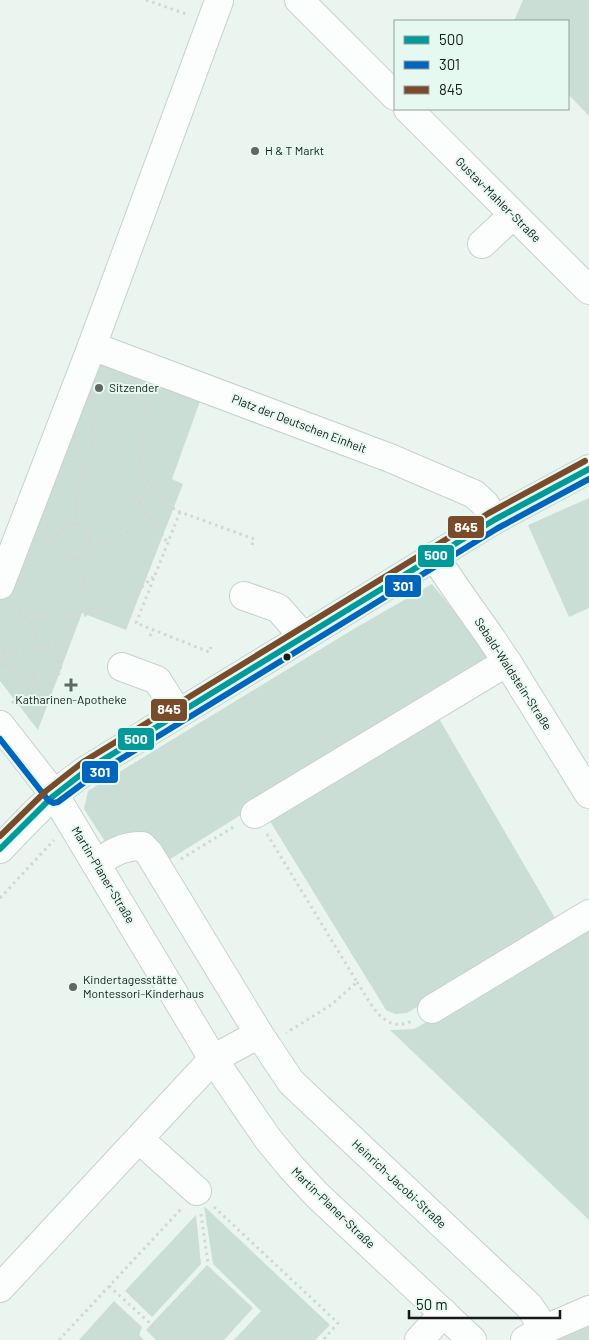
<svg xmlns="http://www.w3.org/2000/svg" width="589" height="1340" viewBox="0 0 589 1340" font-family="Barlow,sans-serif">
  <rect width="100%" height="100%" fill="#eaf5f0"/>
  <g fill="#cbded6">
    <polygon points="523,0 589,0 589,116 568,94 568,21 514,21"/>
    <polygon points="96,353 203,393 172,479 183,484 126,630 82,613 38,730 0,681 0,595 7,598"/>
    <polygon points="589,498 589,608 569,617 528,525"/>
    <polygon points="432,584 492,658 167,861 108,846 84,809 88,791 357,627"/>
    <polygon points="437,715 558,923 407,1013 395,1014 386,1010 268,818"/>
    <polygon points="589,926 589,1220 390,1030 414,1029 474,995"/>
    <polygon points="204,1206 330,1325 315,1340 234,1340 261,1311 213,1264"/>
    <polygon points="196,1215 201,1264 152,1317 125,1291"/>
    <polygon points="207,1265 253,1308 224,1340 156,1340 146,1330"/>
    <polygon points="114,1301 142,1327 139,1335 144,1340 79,1340"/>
    <polygon points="589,1321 589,1340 549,1340"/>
  </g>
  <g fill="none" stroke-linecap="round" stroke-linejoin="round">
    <defs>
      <g id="minor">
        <polyline points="299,0 395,96"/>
        <polyline points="408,109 589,290"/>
        <polyline points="482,244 513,215"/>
        <polyline points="92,346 390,458 474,494 485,504 494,520"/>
        <polyline points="434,556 457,590 491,638 507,662 589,794"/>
        <polyline points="0,585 92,346 219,1"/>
        <polyline points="244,596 278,608 303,636"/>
        <polyline points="122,667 157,680 178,713"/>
        <polyline points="0,725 54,794 213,1059 268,1139 291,1167 317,1195 472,1340"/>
        <polyline points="255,814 507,662"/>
        <path d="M0,849C29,819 52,793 88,769L494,520L589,469"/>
        <path d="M96,864C112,853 122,846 142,846L149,853L259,1034"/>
        <polyline points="432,1009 589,914"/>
        <polyline points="139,1139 197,1191"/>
        <polyline points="0,1288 213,1059 259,1034 291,1082 529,1306 537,1318 543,1330"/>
        <polyline points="419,1340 444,1313"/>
        <polyline points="525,1340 543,1330 589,1310"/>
      </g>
    </defs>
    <use href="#minor" stroke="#c8d1cd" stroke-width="30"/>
    <g stroke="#d4d6d6" stroke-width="3" stroke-dasharray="2.5 4" stroke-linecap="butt">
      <polyline points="146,0 189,15"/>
      <path d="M114,380C121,390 130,394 143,393"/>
      <polyline points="141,393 147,414 141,433 139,448 139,459 142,470 155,496 160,501 180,512 254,539 252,545"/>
      <polyline points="90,418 95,435 167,542"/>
      <polyline points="138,500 151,489"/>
      <polyline points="180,512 136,623 209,652 211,647"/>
      <circle cx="73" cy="541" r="17"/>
      <polyline points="75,524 76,506 77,494 95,436"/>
      <polyline points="40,546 56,540"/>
      <polyline points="90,547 123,534 150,517"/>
      <polyline points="76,558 85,582 93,614"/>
      <path d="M8,605C12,607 16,609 19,611C42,629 45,666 27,689C23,695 16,700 10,704"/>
      <path d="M0,634L23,615C59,617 87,621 120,603C132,597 143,586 153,577"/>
      <polyline points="150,636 152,630"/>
      <path d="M0,645C4,652 5,661 0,668"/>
      <path d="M3,653C18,651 42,650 55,644C66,640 73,627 79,618"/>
      <path d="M2,665L33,678L39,690C61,680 66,666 56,644"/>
      <polyline points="119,778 142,824"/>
      <polyline points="267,834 357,982 331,1005 286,1033"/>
      <polyline points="181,859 235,826"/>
      <polyline points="0,898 54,840"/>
      <path d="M357,982C370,1001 383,1035 412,1021"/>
      <polyline points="214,1207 338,1323 323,1340"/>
      <polyline points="201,1214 208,1263"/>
      <polyline points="109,1286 165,1337"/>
      <polyline points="59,1340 182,1208"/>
    </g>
    <use href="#minor" stroke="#fcfefd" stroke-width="28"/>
    <defs>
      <polyline id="bus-1" points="0,849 52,797 88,769 494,520 589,469"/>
      <polyline id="bus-2" points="0,739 48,800 53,803 58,802 93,776 498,528 589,479"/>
      <polyline id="bus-3" points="0,836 46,791 83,762 489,513 585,461"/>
    </defs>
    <use href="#bus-1" stroke="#e6f9f1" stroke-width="10"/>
    <use href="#bus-2" stroke="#e6f9f1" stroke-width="10"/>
    <use href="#bus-3" stroke="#e6f9f1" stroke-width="10"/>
    <use href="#bus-1" stroke="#009a9b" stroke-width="6"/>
    <use href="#bus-2" stroke="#0065bd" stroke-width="6"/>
    <use href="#bus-3" stroke="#7a4b2a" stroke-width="6"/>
  </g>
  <g fill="#606764" stroke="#e6f9f1" stroke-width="2">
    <circle cx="255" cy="151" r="5"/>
    <circle cx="99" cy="388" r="5"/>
    <path d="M68.5 677.5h5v5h5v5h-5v5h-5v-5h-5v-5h5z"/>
    <circle cx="73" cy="987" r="5"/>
  </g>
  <circle fill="#151b19" stroke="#e6f9f1" stroke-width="2" cx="287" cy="657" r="4.5"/>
  <g text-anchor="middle" stroke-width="4" stroke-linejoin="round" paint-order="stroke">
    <g font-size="12" fill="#151b19" stroke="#e6f9f1" text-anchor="start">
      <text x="265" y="155">H &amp; T Markt</text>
      <text x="109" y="392">Sitzender</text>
      <text x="71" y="704" text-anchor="middle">Katharinen-Apotheke</text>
      <text x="83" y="984">Kindertagesstätte<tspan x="83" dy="14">Montessori-Kinderhaus</tspan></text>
    </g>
    <g font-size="12" fill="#151b19" stroke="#e6f9f1">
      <text transform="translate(498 200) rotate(45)" y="4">Gustav-Mahler-Straße</text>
      <text transform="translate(299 424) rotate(21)" y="4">Platz der Deutschen Einheit</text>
      <text transform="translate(513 674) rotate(57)" y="4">Sebald-Waldstein-Straße</text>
      <text transform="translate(103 875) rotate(59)" y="4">Martin-Planer-Straße</text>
      <text transform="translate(399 1184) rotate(43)" y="4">Heinrich-Jacobi-Straße</text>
      <text transform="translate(333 1208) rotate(44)" y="4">Martin-Planer-Straße</text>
    </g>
  </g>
  <g stroke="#e6f9f1" stroke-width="2">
    <rect x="447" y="515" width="38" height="24" rx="5" fill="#7a4b2a"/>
    <rect x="417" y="544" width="38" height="24" rx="5" fill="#009a9b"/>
    <rect x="384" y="574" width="38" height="24" rx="5" fill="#0065bd"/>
    <rect x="150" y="698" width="38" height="24" rx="5" fill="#7a4b2a"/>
    <rect x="117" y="727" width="38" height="24" rx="5" fill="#009a9b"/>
    <rect x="81" y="760" width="38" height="24" rx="5" fill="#0065bd"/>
  </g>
  <g font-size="14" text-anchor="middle" font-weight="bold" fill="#fff">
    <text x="466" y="532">845</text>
    <text x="436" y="560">500</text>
    <text x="403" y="591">301</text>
    <text x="169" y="714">845</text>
    <text x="136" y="744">500</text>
    <text x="100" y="777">301</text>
  </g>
  <rect x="394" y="20" width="175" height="90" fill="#e6f9f1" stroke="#92a09b"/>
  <rect x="404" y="36" width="25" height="8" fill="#009a9b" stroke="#92a09b"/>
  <text x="439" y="45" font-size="15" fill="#151b19">500</text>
  <rect x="404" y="61" width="25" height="8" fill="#0065bd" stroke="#92a09b"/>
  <text x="439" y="70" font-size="15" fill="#151b19">301</text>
  <rect x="404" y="86" width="25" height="8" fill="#7a4b2a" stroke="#92a09b"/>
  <text x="439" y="95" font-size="15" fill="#151b19">845</text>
  <path d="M409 1310v8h151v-8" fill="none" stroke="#151b19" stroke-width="2.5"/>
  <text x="416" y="1310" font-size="15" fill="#151b19" stroke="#e6f9f1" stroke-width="4" paint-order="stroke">50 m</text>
</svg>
